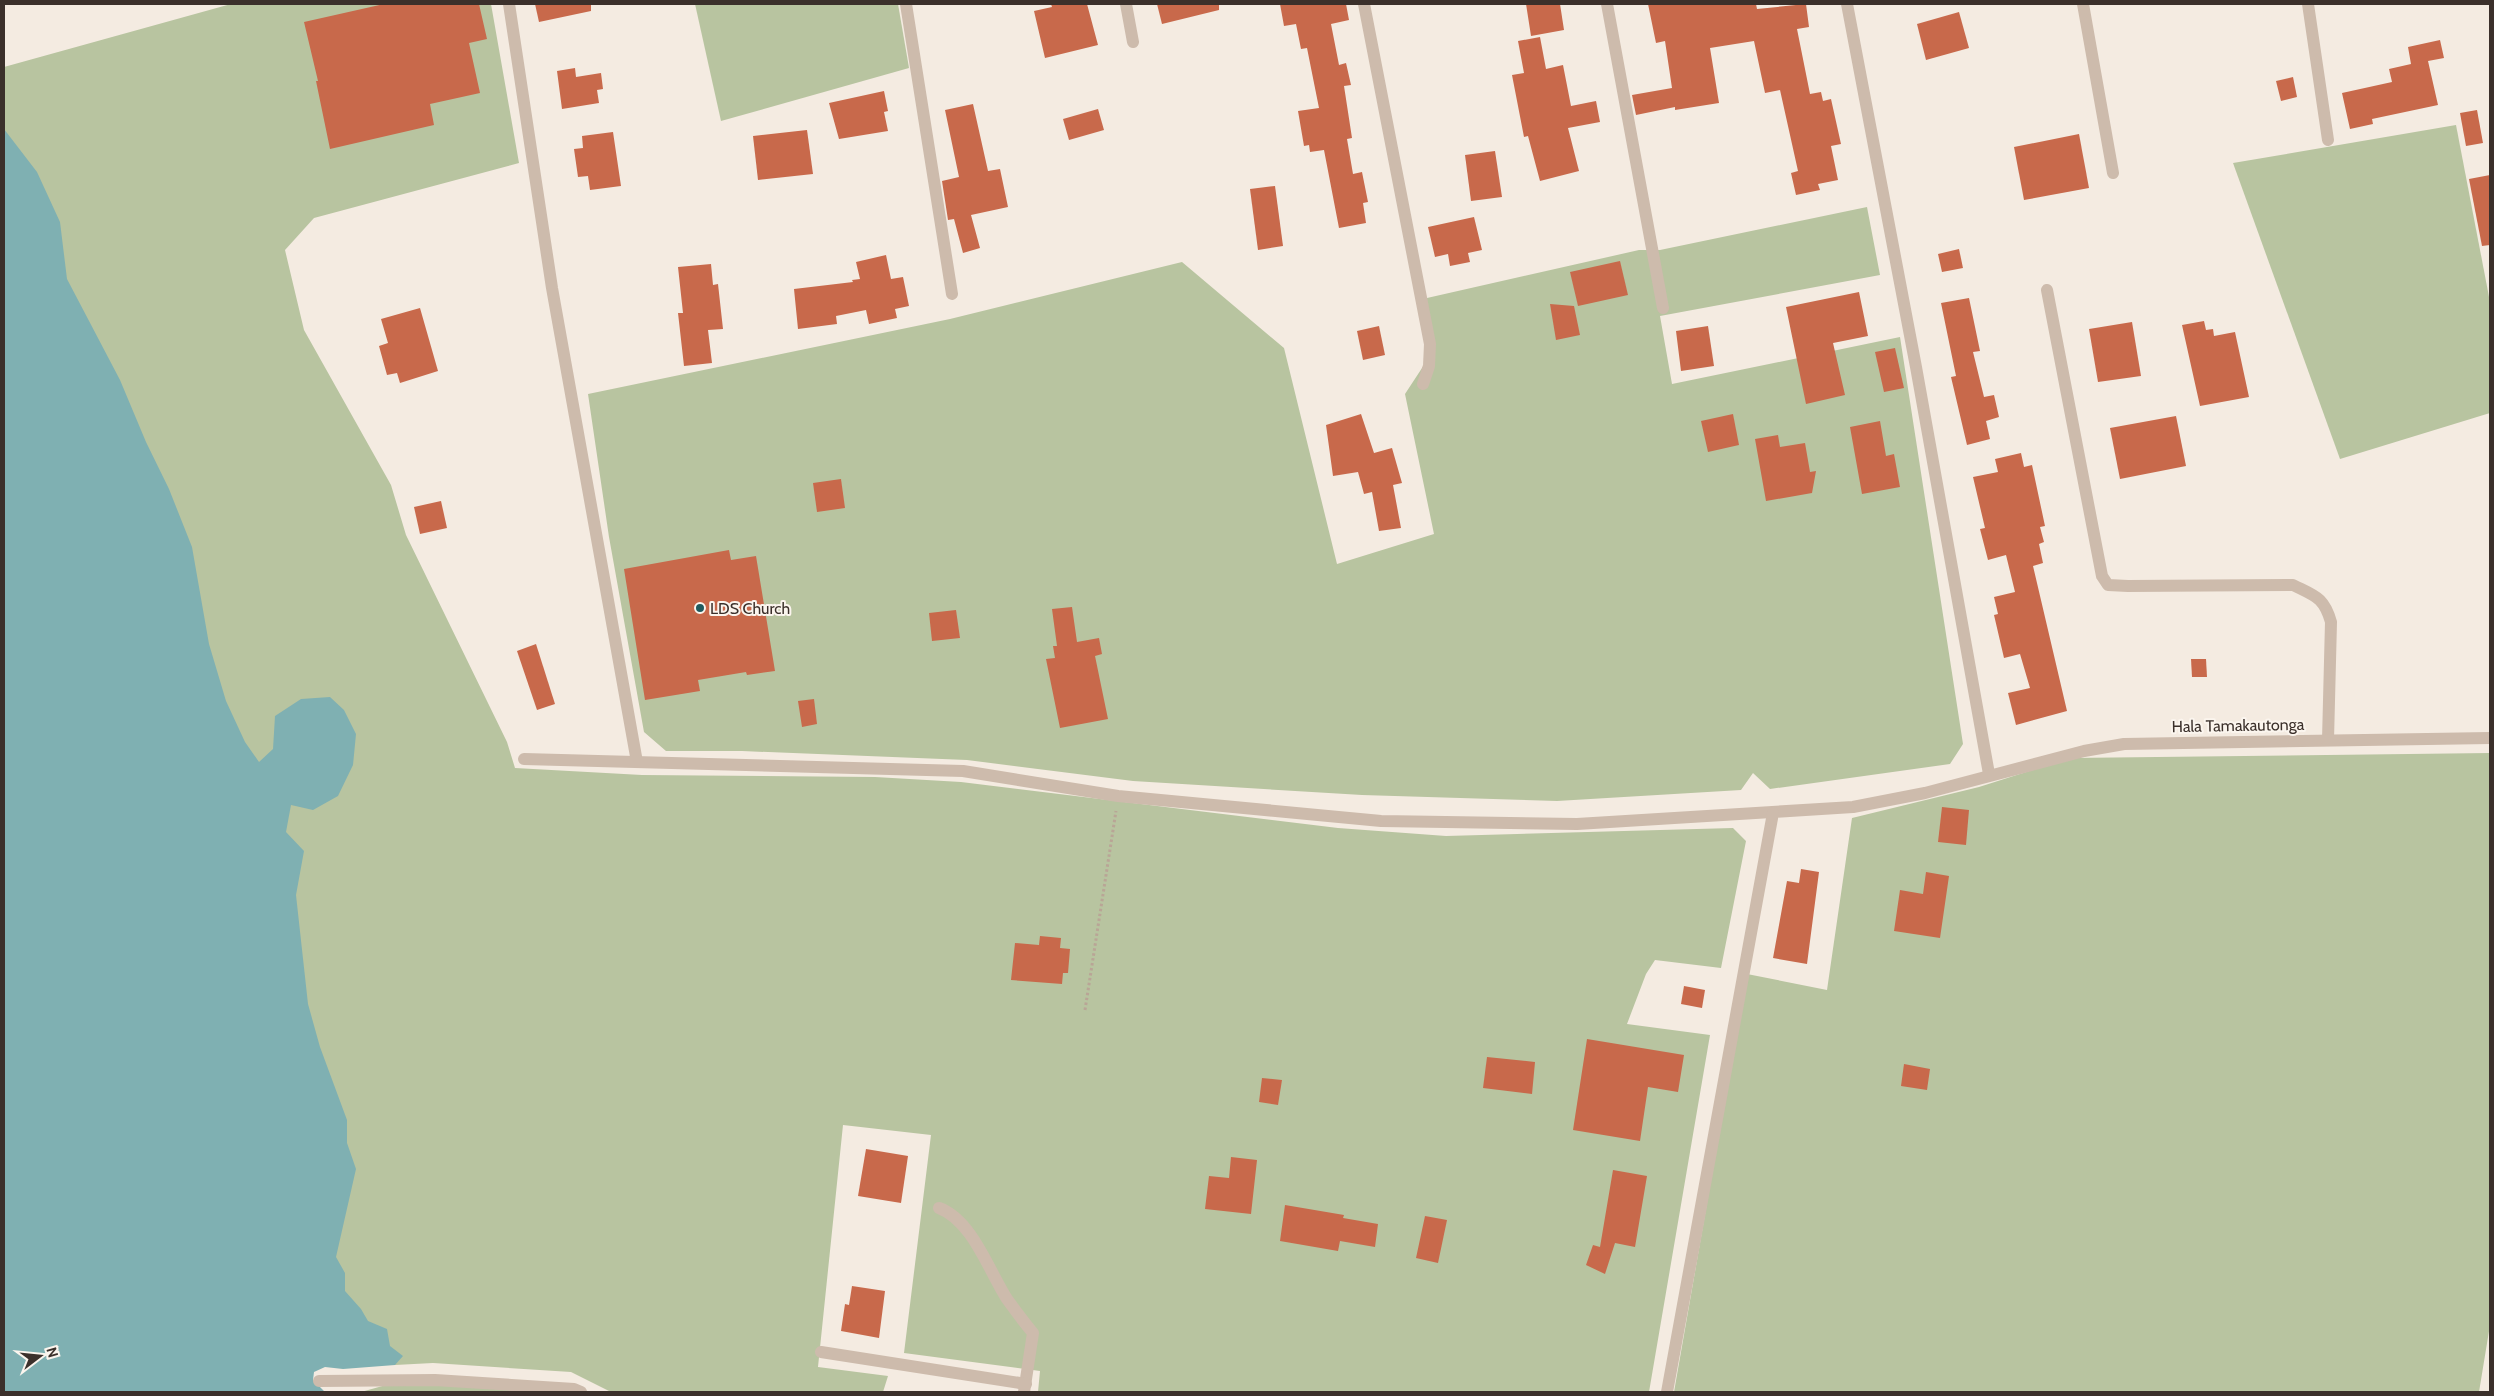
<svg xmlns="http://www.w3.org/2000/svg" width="2494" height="1396" viewBox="0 0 2494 1396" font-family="Cabin,sans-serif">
  <rect width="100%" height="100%" fill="#f4ebe1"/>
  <g fill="#b8c4a0">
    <polygon points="231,4 491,4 519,163 314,218 285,250 304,330 391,485 406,535 507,742 515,768 642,775 875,777 961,782 1338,828 1446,836 1733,828 1746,841 1721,968 1655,960 1646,974 1627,1024 1710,1035 1649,1392 1038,1392 1040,1371 904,1353 931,1135 843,1125 818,1367 888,1376 883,1392 611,1392 571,1372 433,1363 395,1365 333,1345 4,338 4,67"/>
    <polygon points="695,4 898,4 909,68 721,121"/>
    <polygon points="2456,125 2490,302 2490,413 2340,459 2233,163"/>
    <polygon points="1867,207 1880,275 1660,316 1672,384 1900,337 1963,744 1950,764 1770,789 1753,773 1741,790 1557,801 1362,795 1133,781 967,760 742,751 666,751 644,732 609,537 588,394 950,319 1182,262 1284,348 1337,564 1434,534 1405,394 1424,365 1427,298 1639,250 1660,250"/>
    <polygon points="2490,753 2490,1325 2479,1392 1674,1392 1747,974 1827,990 1852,818 1979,787 2070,758"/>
    <polygon points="386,1385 435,1385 541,1392 361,1392"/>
  </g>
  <polygon fill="#7fb0b2" points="4,129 37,172 60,222 67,279 120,380 146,442 169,489 192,547 209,644 226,701 245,742 259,762 273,749 275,716 301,699 330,697 344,710 356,734 353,765 338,796 313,810 291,805 286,832 304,851 296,895 308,1004 320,1047 347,1120 347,1143 356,1169 336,1257 345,1273 345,1291 361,1309 368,1321 387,1329 390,1346 403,1356 395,1365 343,1369 325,1367 314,1372 313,1380 325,1392 4,1392"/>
  <g fill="#c8694b">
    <polygon points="384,4 479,4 487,39 469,43 480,93 430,104 434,125 330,149 316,81 318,81 304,22"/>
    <polygon points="535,4 591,4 591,11 539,22"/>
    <polygon points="1051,4 1087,4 1098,45 1045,58 1034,11 1052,7"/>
    <polygon points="1157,4 1219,4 1219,10 1162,24"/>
    <polygon points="1280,4 1346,4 1349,20 1331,24 1339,65 1346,63 1351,85 1344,86 1352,138 1347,139 1353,174 1362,172 1368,202 1363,203 1366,223 1339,228 1324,150 1310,152 1309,145 1304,146 1298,111 1319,108 1307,48 1301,49 1296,24 1284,26"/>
    <polygon points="1526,4 1560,4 1564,30 1531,36"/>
    <polygon points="1648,4 1756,4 1757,9 1806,4 1809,27 1797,29 1810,94 1821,92 1823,101 1831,99 1841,144 1831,146 1838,180 1818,184 1820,190 1796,195 1791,173 1798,171 1780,90 1765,93 1754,41 1710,48 1719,103 1675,110 1675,107 1636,115 1632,95 1672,88 1665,41 1656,43"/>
    <polygon points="1959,12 1969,48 1926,60 1917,24"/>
    <polygon points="1540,37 1546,69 1563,65 1571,106 1596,101 1600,122 1568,128 1579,171 1540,181 1528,136 1524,137 1512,75 1524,73 1518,41"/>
    <polygon points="2440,40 2444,58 2428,61 2438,105 2372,119 2373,124 2350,129 2342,93 2392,82 2389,69 2411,64 2408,47"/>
    <polygon points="575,68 576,77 601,73 603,89 597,90 599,103 562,109 557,71"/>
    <polygon points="2293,77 2297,97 2281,101 2276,81"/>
    <polygon points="884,91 888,111 884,112 888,131 839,139 829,103"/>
    <polygon points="973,104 988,171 1000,169 1008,207 971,215 980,248 963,253 954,219 948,220 942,181 959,177 945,110"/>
    <polygon points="1098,109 1104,130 1069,140 1063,119"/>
    <polygon points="2477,110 2483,143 2466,146 2460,113"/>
    <polygon points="807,130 813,174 758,180 753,136"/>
    <polygon points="613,132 621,186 590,190 588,176 578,177 574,149 583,148 582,136"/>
    <polygon points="2079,134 2089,188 2024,200 2014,147"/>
    <polygon points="1495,151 1502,197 1471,201 1465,155"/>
    <polygon points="2490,175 2490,245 2482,246 2469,179"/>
    <polygon points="1275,186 1283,246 1258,250 1250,189"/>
    <polygon points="1474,217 1482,250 1468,253 1470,262 1450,266 1448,254 1435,257 1428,227"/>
    <polygon points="1959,249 1963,268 1942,272 1938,254"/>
    <polygon points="886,255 891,279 903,277 909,306 895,309 897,318 869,324 866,310 836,316 837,324 798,329 794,289 853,282 852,280 860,279 856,262"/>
    <polygon points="1620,261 1628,295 1578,306 1570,272"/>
    <polygon points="711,264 713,285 718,284 723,329 708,330 712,363 684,366 678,313 683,313 678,267"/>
    <polygon points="1859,292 1868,336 1833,343 1845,395 1806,404 1786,307"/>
    <polygon points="1969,298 1980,351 1973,352 1984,397 1994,395 1999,417 1986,421 1990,439 1967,445 1951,377 1956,376 1941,303"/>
    <polygon points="1550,304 1574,306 1580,335 1556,340"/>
    <polygon points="420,308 438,371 400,383 397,373 387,375 379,346 388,343 381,319"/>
    <polygon points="2204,321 2206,330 2213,329 2214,336 2235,332 2249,397 2200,406 2182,325"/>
    <polygon points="2132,322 2141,376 2098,382 2089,329"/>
    <polygon points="1379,326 1385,355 1363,360 1357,331"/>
    <polygon points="1708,326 1714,366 1681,371 1676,331"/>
    <polygon points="1895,348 1904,388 1884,392 1875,352"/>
    <polygon points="1361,414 1374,453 1392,448 1402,483 1393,485 1401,528 1379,531 1372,492 1364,494 1358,472 1333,476 1326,425"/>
    <polygon points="1733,414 1739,445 1708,452 1701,421"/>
    <polygon points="2176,416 2186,466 2120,479 2110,428"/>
    <polygon points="1880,421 1886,456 1894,454 1900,487 1862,494 1850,427"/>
    <polygon points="1778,435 1780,447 1805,443 1810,472 1816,471 1812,493 1766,501 1755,439"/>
    <polygon points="2021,453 2024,467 2032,465 2045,526 2040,527 2044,542 2039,544 2043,563 2033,566 2067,711 2016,725 2008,693 2030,688 2020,654 2004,658 1994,615 1998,614 1994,597 2015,592 2006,555 1988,560 1980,529 1985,528 1973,477 1998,472 1995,459"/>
    <polygon points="841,479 845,508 817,512 813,483"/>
    <polygon points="441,501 447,528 420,534 414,507"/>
    <polygon points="729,550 731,560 756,556 775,671 747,675 746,672 698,680 700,691 645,700 624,569"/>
    <polygon points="1072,607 1077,642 1099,638 1102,654 1095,656 1108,719 1060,728 1046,659 1055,658 1053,646 1057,646 1052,609"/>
    <polygon points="956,610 960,638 932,641 929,613"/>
    <polygon points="536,644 555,704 537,710 517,651"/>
    <polygon points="2191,659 2206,659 2207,677 2192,677"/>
    <polygon points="814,699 817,724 802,727 798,701"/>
    <polygon points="1942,807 1969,810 1966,845 1938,842"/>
    <polygon points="1801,869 1819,872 1807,964 1773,958 1787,881 1799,883"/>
    <polygon points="1926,872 1949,876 1940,938 1894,931 1900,890 1923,894"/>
    <polygon points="1040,936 1061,938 1060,948 1070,949 1068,973 1063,973 1062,984 1011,980 1015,943 1039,945"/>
    <polygon points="1684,986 1705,990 1702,1008 1681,1004"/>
    <polygon points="1587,1039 1684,1055 1678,1092 1648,1087 1640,1141 1573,1130"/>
    <polygon points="1487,1057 1535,1062 1532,1094 1483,1088"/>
    <polygon points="1904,1064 1930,1069 1927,1090 1901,1086"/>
    <polygon points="1262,1078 1282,1080 1278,1105 1259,1102"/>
    <polygon points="866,1149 908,1156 901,1203 858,1196"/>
    <polygon points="1231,1157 1257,1160 1251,1214 1205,1209 1209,1176 1229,1178"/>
    <polygon points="1613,1170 1647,1176 1635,1247 1615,1243 1605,1274 1586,1265 1593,1245 1600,1247"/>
    <polygon points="1285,1205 1344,1215 1343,1218 1378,1224 1375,1247 1340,1241 1338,1251 1280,1241"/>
    <polygon points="1425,1216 1447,1220 1438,1263 1416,1258"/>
    <polygon points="852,1286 885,1291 879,1338 841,1331 845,1304 849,1305"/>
  </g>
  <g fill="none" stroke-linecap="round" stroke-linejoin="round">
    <polyline stroke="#b9a596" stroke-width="3" stroke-dasharray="2.5 2.5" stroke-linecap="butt" points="1085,1010 1116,811"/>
    <g stroke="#cdbbac" stroke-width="12">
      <polyline points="509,4 552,288 637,762"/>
      <polyline points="906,4 952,294"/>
      <polyline points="1126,4 1133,42"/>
      <polyline points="1364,4 1430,344 1429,366 1423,384"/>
      <polyline points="1607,4 1663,308"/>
      <polyline points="1847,4 1916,367 1989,774"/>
      <polyline points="2083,4 2113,173"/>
      <polyline points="2308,4 2328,140"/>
      <path d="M2047,290L2102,576L2108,585L2128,586L2293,585C2315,596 2324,597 2331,622L2328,740"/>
      <polyline points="524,759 963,771 1118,796 1381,821 1577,824 1853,807 1925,793 2084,751 2124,744 2490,738"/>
      <path d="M939,1208C972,1220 989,1271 1007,1299C1015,1310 1024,1322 1033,1333L1024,1392"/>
      <polyline points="821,1352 1026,1384"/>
      <polyline points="319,1381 435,1380 574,1389 581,1392"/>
      <polyline points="1667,1392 1773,813"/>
    </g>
  </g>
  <circle fill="#1f5a5e" stroke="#fbf5ee" stroke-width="2" cx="700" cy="608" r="5"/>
  <g text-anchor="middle" stroke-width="4" stroke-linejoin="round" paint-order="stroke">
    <g font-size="16" fill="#3b302b" stroke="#fbf5ee" text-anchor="start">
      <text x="710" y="614">LDS Church</text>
    </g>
    <g font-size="16" fill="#3b302b" stroke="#fbf5ee">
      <text transform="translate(2238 725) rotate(-1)" y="6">Hala Tamakautonga</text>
    </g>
  </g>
  <rect width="2494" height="1396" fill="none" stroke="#3b302b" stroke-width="10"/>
  <g transform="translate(40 1356) rotate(74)" stroke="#fbf5ee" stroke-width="4" paint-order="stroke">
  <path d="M0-4L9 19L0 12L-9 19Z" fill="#3b302b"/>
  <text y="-8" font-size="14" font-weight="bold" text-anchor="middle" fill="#3b302b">N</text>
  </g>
</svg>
